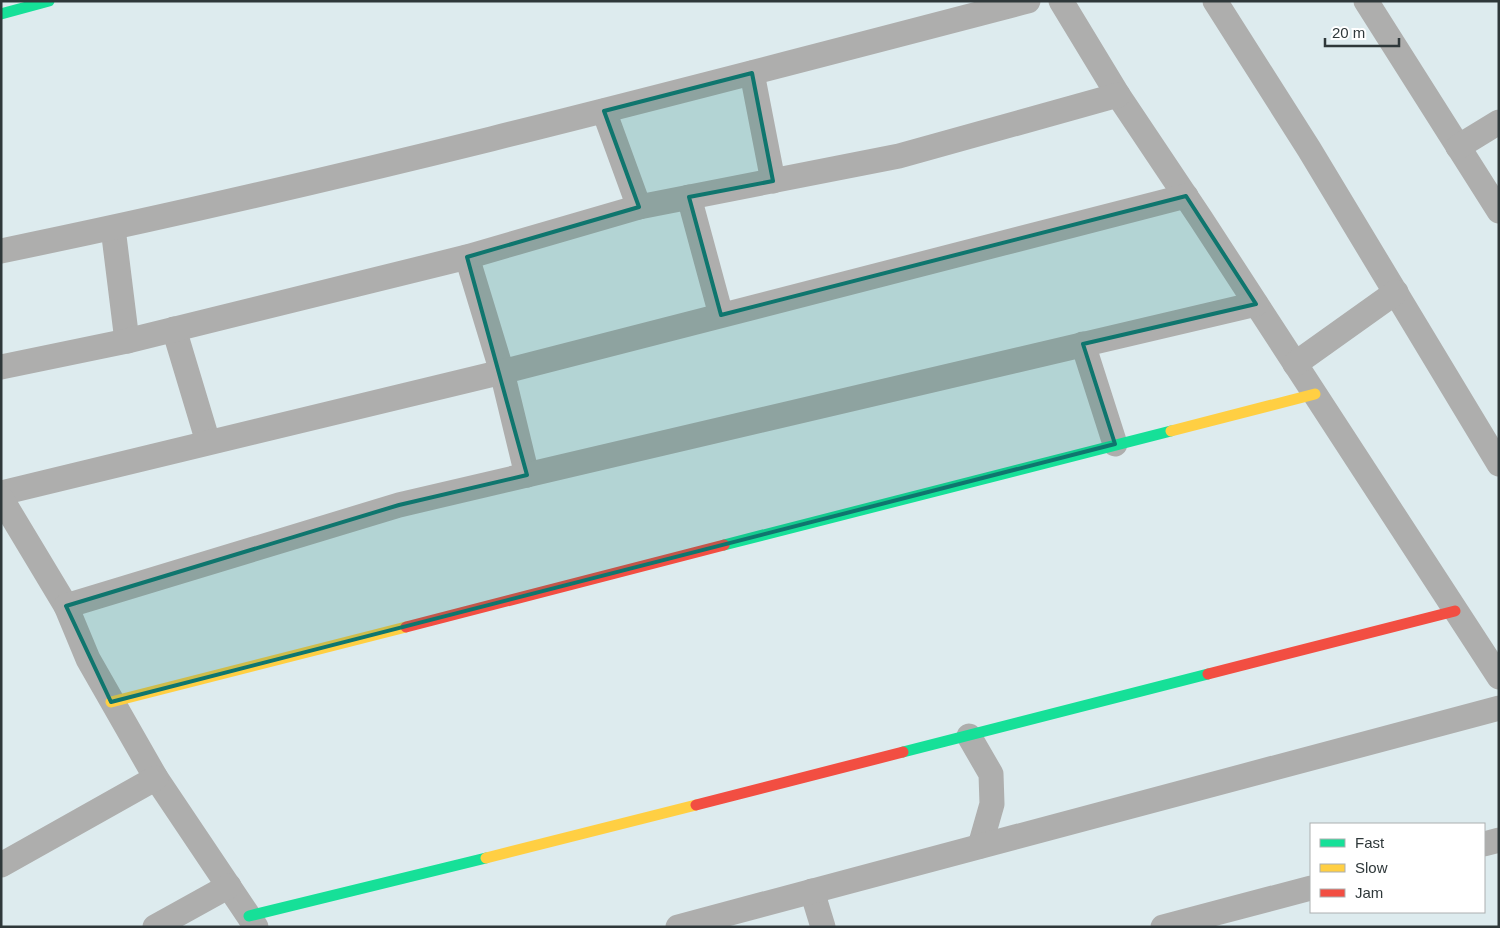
<svg xmlns="http://www.w3.org/2000/svg" width="1500" height="928" viewBox="0 0 1500 928" font-family="Helvetica,sans-serif">
  <rect width="100%" height="100%" fill="#ddebee"/>
  <g fill="none" stroke-linecap="round" stroke-linejoin="round">
    <g stroke="#aeaead" stroke-width="25">
      <polyline points="1061,1 1118,95 1201,219 1499,677"/>
      <polyline points="1215,1 1309,149 1499,464"/>
      <polyline points="1366,1 1499,211"/>
      <polyline points="752,73 773,181"/>
      <polyline points="604,111 639,207"/>
      <polyline points="1458,147 1499,122"/>
      <polyline points="689,197 721,315"/>
      <polyline points="113,228 127,341"/>
      <path d="M1,251C346,180 687,90 1028,1"/>
      <polyline points="467,257 502,372 527,475"/>
      <polyline points="174,329 208,442"/>
      <polyline points="1083,344 1115,444"/>
      <polyline points="1295,364 1396,292"/>
      <polyline points="1,367 127,341 467,257 639,207 899,156 1118,95"/>
      <polyline points="1,493 502,372 1186,196"/>
      <polyline points="1,498 66,606 88,659 156,778 256,927"/>
      <polyline points="66,606 399,505 1256,304"/>
      <polyline points="969,736 991,774 992,804 980,846"/>
      <polyline points="1484,844 1499,840"/>
      <polyline points="1,865 156,778"/>
      <polyline points="812,891 823,927"/>
      <polyline points="155,927 229,886"/>
      <polyline points="678,927 1499,708"/>
      <polyline points="1163,927 1311,888"/>
    </g>
    <g stroke="#16e098" stroke-width="11">
      <polyline points="1,14 49,1"/>
      <polyline points="724,545 1171,431"/>
      <polyline points="903,752 1208,674"/>
      <polyline points="249,916 486,858"/>
    </g>
    <g stroke="#ffcf43" stroke-width="11">
      <polyline points="1171,431 1315,394"/>
      <polyline points="111,702 406,627"/>
      <polyline points="486,858 696,805"/>
    </g>
    <g stroke="#f24e42" stroke-width="11">
      <polyline points="406,627 724,545"/>
      <polyline points="1208,674 1455,611"/>
      <polyline points="696,805 903,752"/>
    </g>
  </g>
  <path fill="#0f766e" fill-opacity="0.2" stroke="#0f766e" stroke-width="4" stroke-linejoin="round" d="M752,73L773,181L689,197L721,315L1186,196L1256,304L1083,344L1115,444L111,702L66,606L399,505L527,475L467,257L639,207L604,111Z"/>
  <rect width="1500" height="928" fill="none" stroke="#2f383a" stroke-width="5"/>
  <rect x="1310" y="823" width="175" height="90" fill="#ffffff" stroke="#acafb0"/>
  <rect x="1320" y="839" width="25" height="8" fill="#16e098" stroke="#acafb0"/>
  <text x="1355" y="848" font-size="15" fill="#2f383a">Fast</text>
  <rect x="1320" y="864" width="25" height="8" fill="#ffcf43" stroke="#acafb0"/>
  <text x="1355" y="873" font-size="15" fill="#2f383a">Slow</text>
  <rect x="1320" y="889" width="25" height="8" fill="#f24e42" stroke="#acafb0"/>
  <text x="1355" y="898" font-size="15" fill="#2f383a">Jam</text>
  <path d="M1325 38v8h74v-8" fill="none" stroke="#2f383a" stroke-width="2.5"/>
  <text x="1332" y="38" font-size="15" fill="#2f383a" stroke="#ffffff" stroke-width="4" paint-order="stroke">20 m</text>
</svg>
